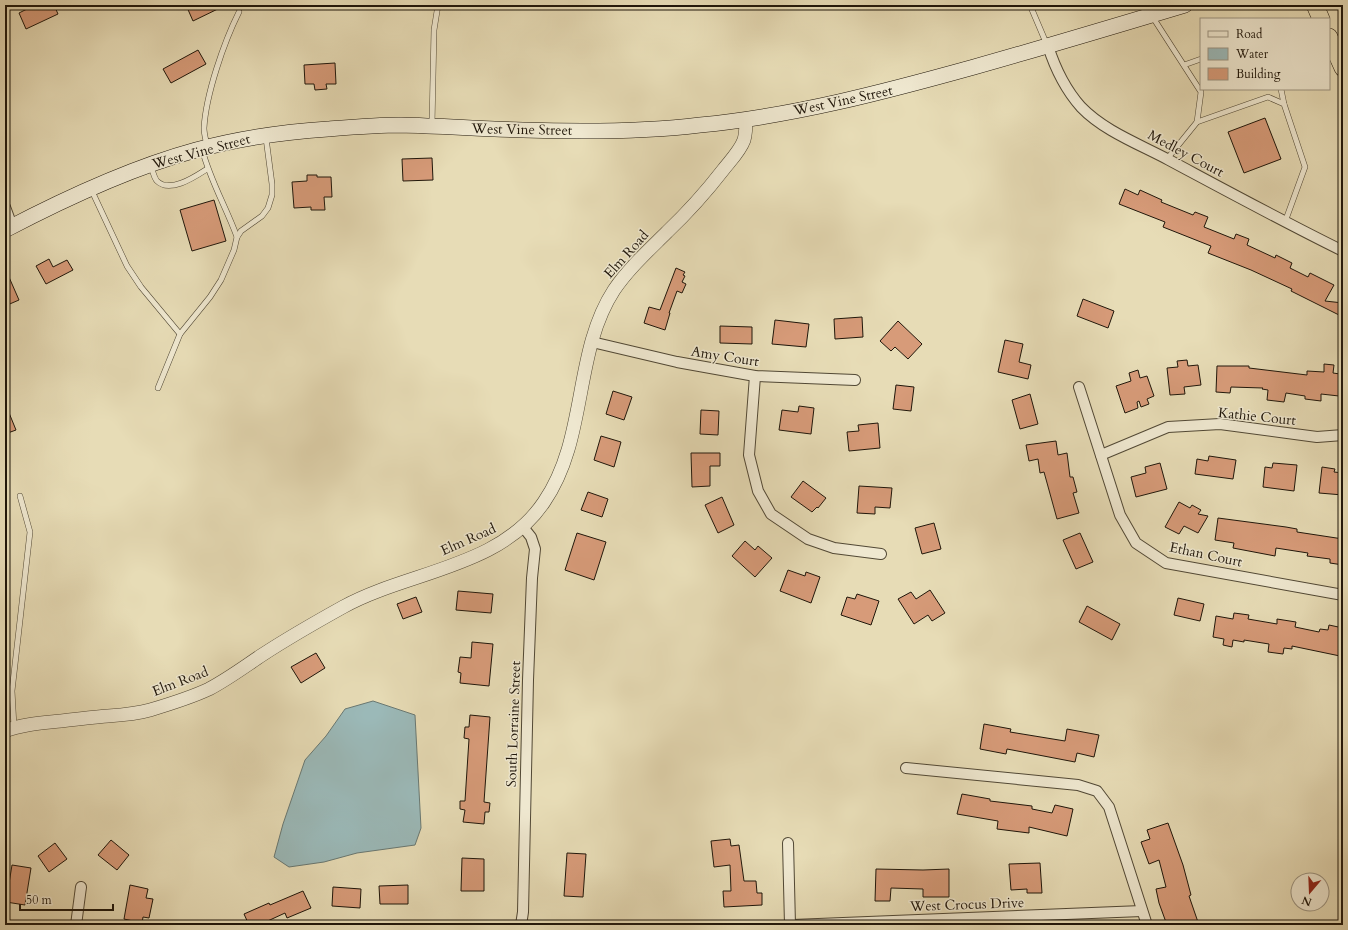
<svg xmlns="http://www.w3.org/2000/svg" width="1348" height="930" viewBox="0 0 1348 930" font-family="Cardo,serif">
  <rect width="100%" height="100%" fill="#e7dcb6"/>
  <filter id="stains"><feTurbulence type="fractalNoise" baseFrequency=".005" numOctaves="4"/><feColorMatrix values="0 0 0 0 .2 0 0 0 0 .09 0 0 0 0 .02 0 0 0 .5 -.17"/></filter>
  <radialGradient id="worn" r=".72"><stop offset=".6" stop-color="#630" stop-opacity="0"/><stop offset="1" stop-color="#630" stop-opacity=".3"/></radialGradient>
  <polygon fill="#9bb9b8" stroke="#697872" points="373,701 415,715 421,828 415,845 357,853 324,862 289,867 274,857 283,824 305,760 326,736 345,709"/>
  <g fill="#d79b79" stroke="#1f160a">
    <polygon points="35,5 54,5 58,14 26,29 19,13"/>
    <polygon points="186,5 226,5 193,21"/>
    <polygon points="198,50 206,64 171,83 163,69"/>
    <polygon points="335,63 336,84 326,84 327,89 315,90 314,84 305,84 304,65"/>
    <polygon points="1265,118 1281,159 1244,173 1228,132"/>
    <polygon points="432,158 433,180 403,181 402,159"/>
    <polygon points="307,175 317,175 317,177 331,177 332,197 324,197 325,210 311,210 311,207 294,208 292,182 307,181"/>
    <polygon points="1125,189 1138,195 1140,190 1162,200 1161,202 1193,215 1195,212 1208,217 1204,227 1234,239 1236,234 1249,239 1247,245 1275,258 1276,255 1292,263 1290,268 1308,277 1310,273 1334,285 1325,301 1343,303 1343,317 1291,291 1292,289 1251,270 1208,253 1211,246 1163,227 1165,222 1119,204"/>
    <polygon points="214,200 226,241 192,251 180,210"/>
    <polygon points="49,259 53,267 67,260 73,270 46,284 36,266"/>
    <polygon points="5,268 19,300 5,306"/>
    <polygon points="676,268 685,272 683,275 685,276 682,282 686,284 682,293 677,291 669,313 670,313 665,330 644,323 649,307 660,310"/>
    <polygon points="1083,299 1114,311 1108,328 1077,316"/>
    <polygon points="862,317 863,337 835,339 834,319"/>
    <polygon points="775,320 809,324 806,347 772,344"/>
    <polygon points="898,321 922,344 908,359 895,347 891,351 880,341"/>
    <polygon points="720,326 752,327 752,344 720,343"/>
    <polygon points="1005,340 1023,344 1019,362 1031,365 1028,379 998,372"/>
    <polygon points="1187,360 1188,366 1198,365 1201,385 1184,387 1185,394 1170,395 1167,368 1178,367 1177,361"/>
    <polygon points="1324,364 1334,365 1333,373 1340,374 1339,396 1321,394 1321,401 1305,399 1305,396 1286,393 1284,402 1267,400 1268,390 1262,389 1263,388 1231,387 1230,393 1216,392 1217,366 1249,366 1249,368 1307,375 1307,371 1324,372"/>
    <polygon points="1138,370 1140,378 1147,376 1154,396 1147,399 1149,404 1141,407 1139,401 1137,402 1138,408 1125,413 1116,386 1131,381 1129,373"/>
    <polygon points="896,385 914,387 911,411 893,409"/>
    <polygon points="613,391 632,397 624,420 606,414"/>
    <polygon points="1030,394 1038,424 1020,429 1012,400"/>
    <polygon points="5,403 16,430 5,434"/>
    <polygon points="799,406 814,408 811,434 779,430 782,410 798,412"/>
    <polygon points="701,410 719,411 718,435 700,434"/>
    <polygon points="878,423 880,448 849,451 847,432 859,431 858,425"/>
    <polygon points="601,436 621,442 614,467 594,460"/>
    <polygon points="1056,441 1058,455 1067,453 1070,477 1073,477 1077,492 1073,493 1079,513 1057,519 1044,472 1040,473 1038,459 1029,461 1026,445"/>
    <polygon points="691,453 720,453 720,466 710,466 710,486 692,487"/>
    <polygon points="1209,456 1236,460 1233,479 1195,474 1197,459 1208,461"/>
    <polygon points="1160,463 1167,489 1136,497 1131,477 1146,473 1145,467"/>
    <polygon points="1273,463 1297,465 1294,491 1263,487 1265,467 1272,468"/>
    <polygon points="1322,467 1335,469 1334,472 1343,473 1343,495 1319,493"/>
    <polygon points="803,481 826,498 818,508 817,507 812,512 791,497"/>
    <polygon points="859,486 892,488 890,508 875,507 875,514 857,513"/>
    <polygon points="588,492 608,499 602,517 581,510"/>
    <polygon points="722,497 734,525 718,533 705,505"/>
    <polygon points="1179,502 1190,508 1192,505 1201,510 1198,514 1208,516 1198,533 1184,526 1179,534 1165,527"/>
    <polygon points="1218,518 1286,527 1297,529 1297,532 1343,539 1343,565 1330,563 1330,559 1307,556 1308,553 1276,548 1275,556 1233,548 1234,543 1215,540"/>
    <polygon points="934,523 941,549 922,554 915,528"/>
    <polygon points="577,533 606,542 594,580 565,570"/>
    <polygon points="1080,533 1093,562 1076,569 1063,540"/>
    <polygon points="745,541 755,550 758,546 772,558 755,577 732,556"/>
    <polygon points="788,570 805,576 806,572 820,577 811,603 780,591"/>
    <polygon points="930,590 945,613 932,621 928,615 914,624 898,599 911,592 916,599"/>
    <polygon points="458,591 493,594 491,613 456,610"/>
    <polygon points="857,594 879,601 871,625 841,615 847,597 855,599"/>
    <polygon points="416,597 422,612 403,619 397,604"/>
    <polygon points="1178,598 1204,604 1200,621 1174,615"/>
    <polygon points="1087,606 1120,624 1112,640 1079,622"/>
    <polygon points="1234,613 1249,615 1248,619 1277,624 1277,619 1296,622 1295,627 1319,632 1320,629 1328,630 1329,625 1343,628 1343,638 1340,656 1292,646 1292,649 1284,648 1283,654 1268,652 1269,644 1244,640 1244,642 1233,640 1232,647 1223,645 1224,639 1213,637 1216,616 1233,619"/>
    <polygon points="472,642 493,644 489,686 460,683 461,673 458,672 460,657 471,658"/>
    <polygon points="316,653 325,668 301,683 291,667"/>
    <polygon points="470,715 490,717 484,802 490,803 489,812 485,812 484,824 463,822 465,810 460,809 460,801 465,801 469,739 464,738 465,727 469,727"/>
    <polygon points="984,724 1011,729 1010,732 1065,741 1067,729 1099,735 1094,757 1077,753 1075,762 1007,749 1006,754 980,749"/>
    <polygon points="962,794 990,799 990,801 1032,806 1032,809 1052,813 1055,805 1073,809 1067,836 1029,827 1029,833 997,829 998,821 957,814"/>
    <polygon points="1168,823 1183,865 1191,895 1189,896 1199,925 1167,925 1159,903 1156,889 1166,887 1159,860 1149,864 1141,842 1150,839 1147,830"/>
    <polygon points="730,839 731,846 739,845 744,881 756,881 757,893 762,893 762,905 724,907 723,891 731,891 730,865 714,867 711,841"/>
    <polygon points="111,840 129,855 117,870 98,855"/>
    <polygon points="55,843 67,859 49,872 38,856"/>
    <polygon points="567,853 586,854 583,897 564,896"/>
    <polygon points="462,858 484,859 484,891 461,891"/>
    <polygon points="1040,863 1042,893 1027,893 1027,889 1011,890 1009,864"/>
    <polygon points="12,865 31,868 25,905 6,902"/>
    <polygon points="876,869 923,870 949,869 949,897 923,897 923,889 891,888 890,901 875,901"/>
    <polygon points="130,885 148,889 146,898 153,899 149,918 143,917 142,923 124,919"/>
    <polygon points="408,885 408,904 380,904 379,886"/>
    <polygon points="333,887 361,889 360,908 332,906"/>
    <polygon points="303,891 311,908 287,918 285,913 259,925 249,925 244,914 269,903 270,905"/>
  </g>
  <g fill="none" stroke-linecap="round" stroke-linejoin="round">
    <defs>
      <g id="service">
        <polyline points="1030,5 1047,45"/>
        <polyline points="1152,16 1201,92 1197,122 1167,159"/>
        <polyline points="1184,65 1201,59"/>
        <polyline points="1281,89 1284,104"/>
        <polyline points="1197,122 1268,97 1284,104 1305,167 1285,222"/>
        <polyline points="432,124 434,30 438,5"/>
        <path d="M207,146C206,140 204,134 204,128C206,94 224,42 239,12"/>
        <path d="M202,149C210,180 226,207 237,237"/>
        <path d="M151,167C153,171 154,178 157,181C170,194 196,176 207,169"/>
        <polyline points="91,189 127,266 141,287 180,334"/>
        <polyline points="158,388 180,334 210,297 221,280 234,250 237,237 241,231 262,216 268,208 272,195 272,184 266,138"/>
        <polyline points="14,727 12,691 30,532 20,496"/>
      </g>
      <g id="minor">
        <path d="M1048,46C1055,68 1065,89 1081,107C1104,131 1139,144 1169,160C1227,191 1284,222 1343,251"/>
        <polyline points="5,207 12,226"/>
        <polyline points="592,342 677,362 755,376 855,380"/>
        <polyline points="755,376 749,455 758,491 771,514 808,539 834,548 881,554"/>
        <polyline points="1079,387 1120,515 1136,543 1166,563 1343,595"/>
        <polyline points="1101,455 1168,427 1220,424 1317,437 1343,435"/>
        <polyline points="906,768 1078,785 1097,791 1109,807 1147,925"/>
        <polyline points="788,843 790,925"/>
        <polyline points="76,925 81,887"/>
        <polyline points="521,925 523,912 524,865 528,680 532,578 535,549 531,537 523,527"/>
        <polyline points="793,925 1142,911"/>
      </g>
      <path id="tertiary" d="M5,731C23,724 42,723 61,721C77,719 93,717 108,716C122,715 136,714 150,710C170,704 190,698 209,689C228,679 244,667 262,655C288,638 316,622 343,607C408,571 500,568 544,502C588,438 573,353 614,290C629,268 648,251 667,232C687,213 706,192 723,170C730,161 740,151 744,140C746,133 746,126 746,119"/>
      <path id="secondary" d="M5,230C66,198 130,168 196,150C240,138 283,132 328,129C353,127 377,125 401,125C442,126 483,129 523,130C582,132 642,132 700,125C793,116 884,92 974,67C1045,47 1115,26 1185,5"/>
      <g id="trunk">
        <polyline points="1315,5 1321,19"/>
        <polyline points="1329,37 1343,68"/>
      </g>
    </defs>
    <use href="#service" stroke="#514835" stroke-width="6"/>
    <use href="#minor" stroke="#514835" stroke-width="12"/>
    <use href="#tertiary" stroke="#514835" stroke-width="14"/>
    <use href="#secondary" stroke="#1f160a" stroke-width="16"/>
    <use href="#trunk" stroke="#1f160a" stroke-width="18"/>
    <use href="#service" stroke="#efe8d0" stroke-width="5"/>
    <use href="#minor" stroke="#efe8d0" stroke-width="10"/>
    <use href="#tertiary" stroke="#efe8d0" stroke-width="13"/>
    <use href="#secondary" stroke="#efe8d0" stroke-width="15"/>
    <use href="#trunk" stroke="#e7dcb6" stroke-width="17"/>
  </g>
  <g text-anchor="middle" stroke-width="3" stroke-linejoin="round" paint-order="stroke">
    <g font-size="14" fill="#1f160a" stroke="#efe8d0">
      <text transform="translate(843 100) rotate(-12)" y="5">West Vine Street</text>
      <text transform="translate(522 129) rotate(1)" y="5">West Vine Street</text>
      <text transform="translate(201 151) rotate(-15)" y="5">West Vine Street</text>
      <text transform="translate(1186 153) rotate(28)" y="5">Medley Court</text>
      <text transform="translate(626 254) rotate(-48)" y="5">Elm Road</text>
      <text transform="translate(725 356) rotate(9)" y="5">Amy Court</text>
      <text transform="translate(1257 416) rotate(6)" y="5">Kathie Court</text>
      <text transform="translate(468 539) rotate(-24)" y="5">Elm Road</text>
      <text transform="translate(1206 554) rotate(12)" y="5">Ethan Court</text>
      <text transform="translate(180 681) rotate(-21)" y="5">Elm Road</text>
      <text transform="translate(513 724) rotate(-88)" y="5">South Lorraine Street</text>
      <text transform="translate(967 904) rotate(-2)" y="5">West Crocus Drive</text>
    </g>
  </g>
  <rect width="1348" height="930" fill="none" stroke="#e7dcb6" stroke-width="20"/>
  <rect x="6" y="6" width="1336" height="918" fill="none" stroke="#1f160a" stroke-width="2"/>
  <rect x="10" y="10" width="1328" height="910" fill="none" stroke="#1f160a"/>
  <rect x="1200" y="18" width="130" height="72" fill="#efe8d0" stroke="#9c9481"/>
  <rect x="1208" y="31" width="20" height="6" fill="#efe8d0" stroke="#9c9481"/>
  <text x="1236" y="38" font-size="12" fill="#1f160a">Road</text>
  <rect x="1208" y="48" width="20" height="12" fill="#9bb9b8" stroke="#9c9481"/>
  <text x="1236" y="58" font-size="12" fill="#1f160a">Water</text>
  <rect x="1208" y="68" width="20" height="12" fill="#d79b79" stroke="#9c9481"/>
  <text x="1236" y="78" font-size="12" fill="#1f160a">Building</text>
  <g transform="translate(1310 892) rotate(199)"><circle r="19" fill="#efe8d0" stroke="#9c9481"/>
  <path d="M0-3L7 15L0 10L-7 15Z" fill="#8f2418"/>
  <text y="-6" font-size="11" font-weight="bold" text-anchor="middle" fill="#1f160a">N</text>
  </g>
  <path d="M20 904v6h93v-6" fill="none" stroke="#1f160a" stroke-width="2"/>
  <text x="26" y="904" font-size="12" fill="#1f160a" stroke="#efe8d0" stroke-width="3" paint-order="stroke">50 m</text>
  <rect width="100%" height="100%" filter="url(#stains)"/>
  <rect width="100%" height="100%" fill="url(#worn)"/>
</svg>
